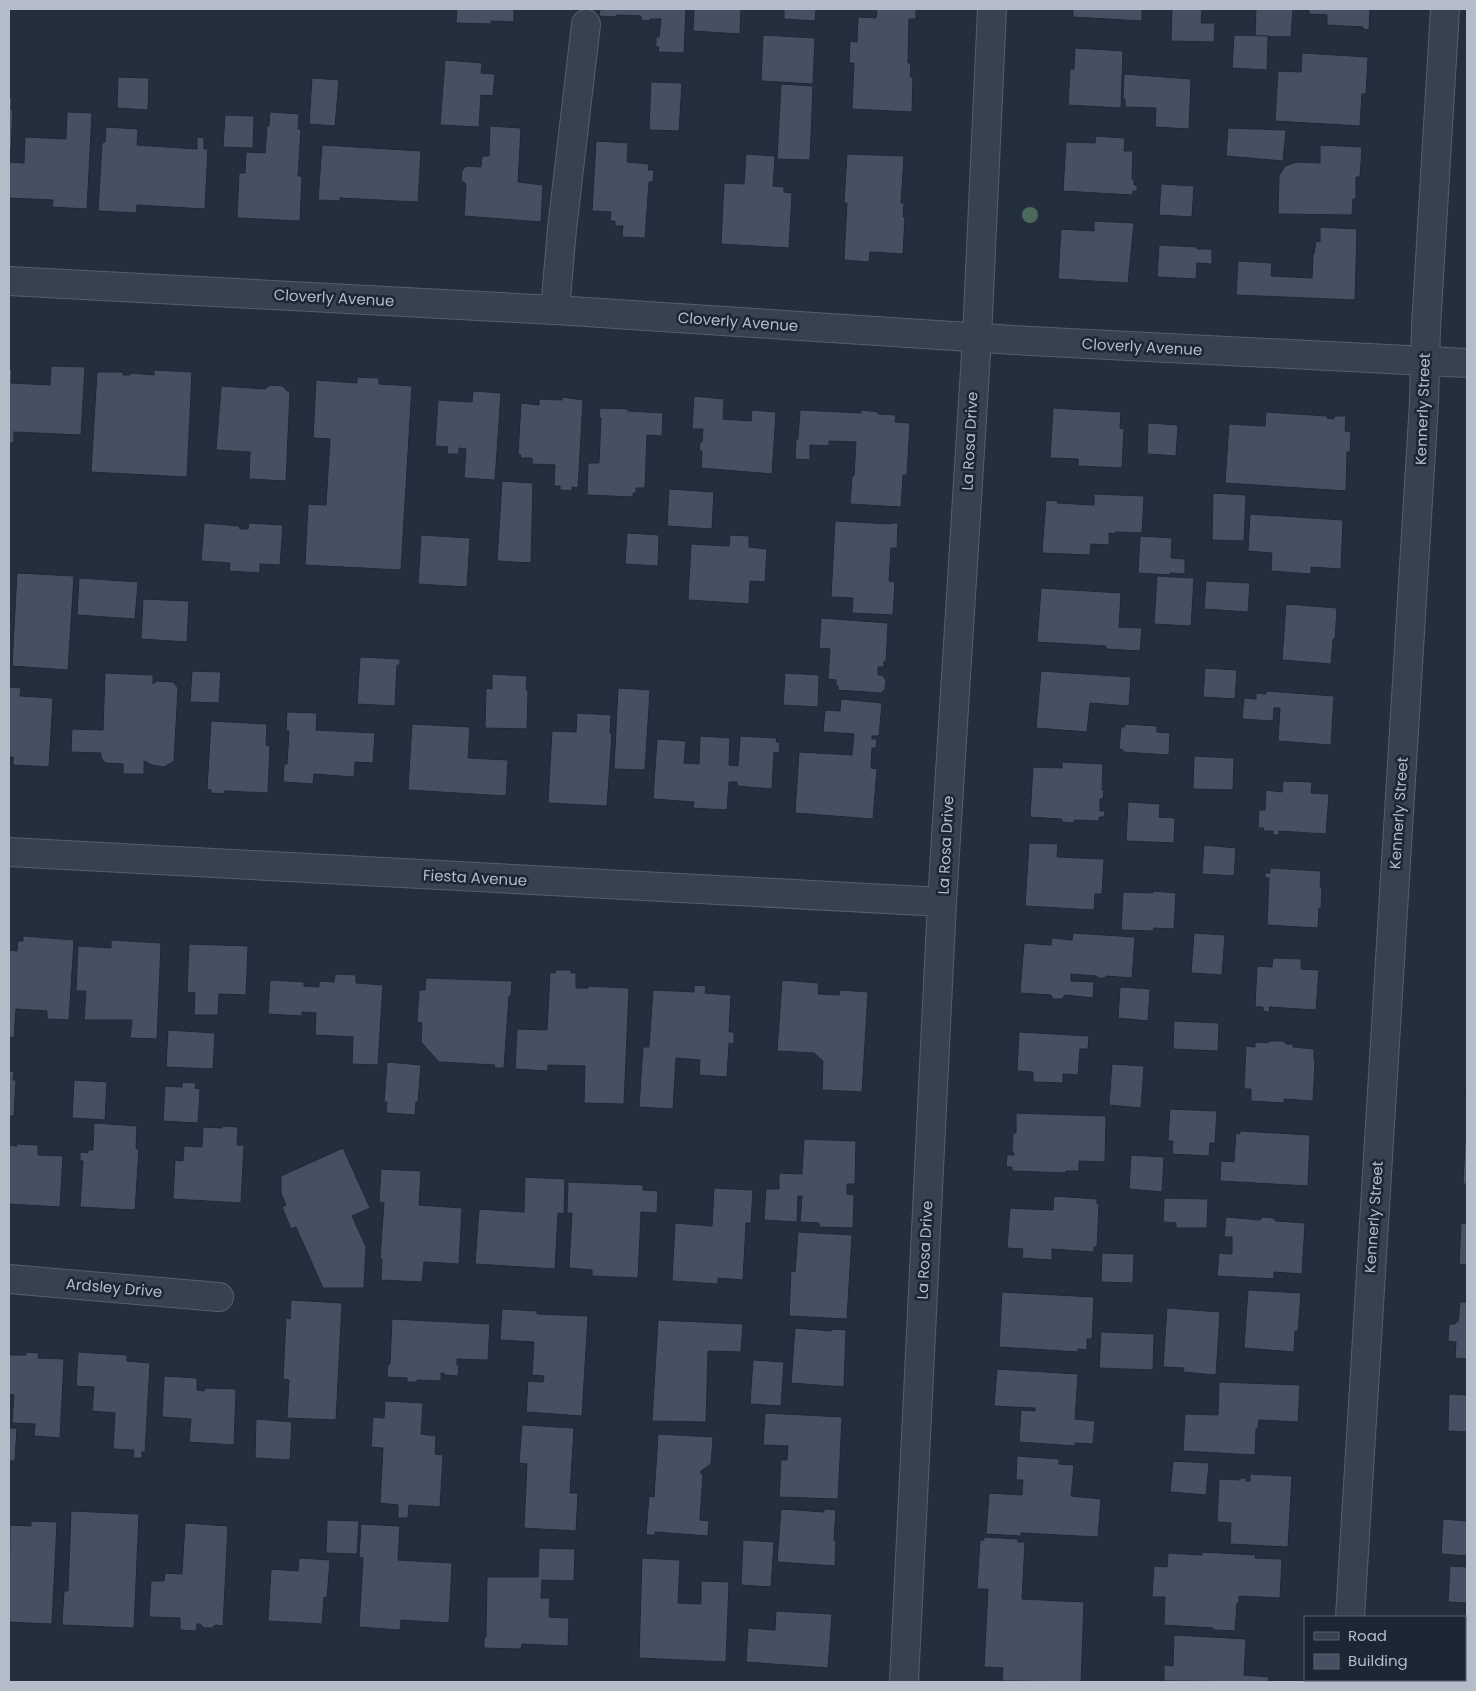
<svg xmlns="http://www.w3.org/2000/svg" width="1476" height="1691" viewBox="0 0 1476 1691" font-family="Poppins,sans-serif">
  <rect width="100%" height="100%" fill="#242f3e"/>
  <g fill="#455162" stroke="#1f2835">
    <polygon points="457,9 514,9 514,22 491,21 491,24 456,23"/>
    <polygon points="600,9 686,9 684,53 658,52 659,47 656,47 656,37 659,37 661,19 650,19 650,21 641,20 641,16 616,15 616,17 599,16"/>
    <polygon points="694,9 741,9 740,34 693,31"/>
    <polygon points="784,9 816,9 815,21 784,19"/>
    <polygon points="877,9 916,9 916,19 909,19 908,63 911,63 910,77 913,77 912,112 852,109 854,63 849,63 850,41 857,42 858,17 876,18"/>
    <polygon points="1073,9 1142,9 1142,21 1073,17"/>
    <polygon points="1172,9 1202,9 1201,23 1215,23 1214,42 1171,41"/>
    <polygon points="1256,9 1293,9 1291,37 1255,36"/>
    <polygon points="1309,9 1370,9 1369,30 1363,29 1363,27 1327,25 1327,15 1309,14"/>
    <polygon points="763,35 815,38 813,84 761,81"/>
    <polygon points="1234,35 1268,36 1267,70 1232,68"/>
    <polygon points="1075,48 1123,51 1121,108 1068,105 1070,69 1074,69"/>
    <polygon points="1302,53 1368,57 1366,94 1362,94 1360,126 1275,121 1278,71 1301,72"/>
    <polygon points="445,60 482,63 481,73 495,74 493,96 481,95 479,127 440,125"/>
    <polygon points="1124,74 1191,79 1189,129 1155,127 1156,108 1125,107 1125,99 1123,99"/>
    <polygon points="118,77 149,78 148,110 117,108"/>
    <polygon points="312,78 339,80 335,126 309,124"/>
    <polygon points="651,82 682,83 679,131 649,130"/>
    <polygon points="781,84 813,86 810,160 777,159"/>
    <polygon points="9,98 12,98 11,109 13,110 11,150 9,150"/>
    <polygon points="67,112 92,113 87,209 52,207 53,200 9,198 9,162 24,163 25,137 66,139"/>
    <polygon points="270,112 299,114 298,129 301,129 298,176 302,176 300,221 237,218 239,173 245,173 246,152 265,153 267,126 269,126"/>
    <polygon points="225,115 254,116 253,148 223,147"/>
    <polygon points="490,126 521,128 518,182 543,185 541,222 464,216 466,184 461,180 462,171 466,166 481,167 482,156 489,156"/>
    <polygon points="106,127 138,129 137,145 197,149 197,137 204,138 204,149 208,149 205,209 137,205 136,213 98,211 102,143 105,142"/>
    <polygon points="1228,128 1286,130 1283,161 1226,156"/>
    <polygon points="1096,136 1125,138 1124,151 1133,151 1132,179 1134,179 1134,185 1137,185 1137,191 1133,191 1132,195 1063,191 1066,142 1095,143"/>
    <polygon points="596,141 628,143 627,162 649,164 648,170 654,170 653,182 649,182 645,238 622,237 623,226 615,226 615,221 610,221 611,212 592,211"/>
    <polygon points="322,145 421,151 418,202 340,198 340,201 318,200"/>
    <polygon points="1320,145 1362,147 1360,177 1356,177 1356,199 1353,199 1352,215 1278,214 1279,176 1285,166 1297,162 1320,163"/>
    <polygon points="746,154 775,156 773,186 784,187 784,192 792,193 789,248 721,244 724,183 744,184"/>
    <polygon points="847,154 904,156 901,203 904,203 903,217 905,217 903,254 870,252 869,262 844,260 847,203 844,203"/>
    <polygon points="1161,184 1194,186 1192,217 1159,215"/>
    <polygon points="1094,221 1134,223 1128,283 1058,279 1061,229 1094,231"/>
    <polygon points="1320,227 1357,229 1355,300 1236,295 1238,261 1272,263 1271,276 1312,278 1313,254 1314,254 1316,241 1320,242"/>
    <polygon points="1159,245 1197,247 1197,249 1212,249 1212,264 1197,263 1196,279 1157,277"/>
    <polygon points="51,366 85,367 81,435 14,432 14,443 9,443 9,369 12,369 11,383 50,385"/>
    <polygon points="154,370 192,372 187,477 91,472 97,372 123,372 123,375 130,375 130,373 154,375"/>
    <polygon points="357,377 379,378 379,384 412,386 401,570 305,565 308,504 326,505 330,439 313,438 316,380 357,383"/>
    <polygon points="270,385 283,386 287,391 290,391 286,481 249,479 250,452 216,450 221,388 222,386 265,389"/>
    <polygon points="473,391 501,393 495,480 464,478 466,449 459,448 459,454 447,454 448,447 435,446 438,400 472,402"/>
    <polygon points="694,396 724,399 723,419 751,421 752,410 776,412 772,474 701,468 702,451 699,451 700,442 702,442 703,429 692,429"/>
    <polygon points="562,397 583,400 578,488 572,487 572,491 560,490 560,486 554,486 555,465 532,464 532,458 520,458 521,455 518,455 521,403 539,405 539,399 562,400"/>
    <polygon points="600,408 628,409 628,411 663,413 662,436 647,435 645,488 636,488 636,493 633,493 633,497 587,495 588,463 599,463 601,418 599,418"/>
    <polygon points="1053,408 1121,412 1120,428 1124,429 1122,468 1078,466 1078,459 1050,458"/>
    <polygon points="800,410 861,413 861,410 878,412 878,414 896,415 895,422 910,423 907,475 903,475 901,507 850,504 852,476 854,476 856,442 829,441 829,446 810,445 810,460 795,459 796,439 798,439"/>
    <polygon points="1266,412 1327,416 1327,418 1334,419 1334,416 1346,416 1345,431 1351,432 1350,452 1347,452 1346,491 1225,483 1229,424 1265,426"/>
    <polygon points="1148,423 1178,425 1176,456 1147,454"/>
    <polygon points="502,481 533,483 531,563 497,561"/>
    <polygon points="669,489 714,492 712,529 667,526"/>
    <polygon points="1213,493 1246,495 1244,541 1212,540"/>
    <polygon points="1094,494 1144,496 1142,533 1115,532 1115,534 1109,533 1109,545 1091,544 1090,555 1042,553 1046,500 1058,501 1057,503 1094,505"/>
    <polygon points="1250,514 1343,520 1341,569 1311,567 1311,574 1271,571 1272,553 1248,551"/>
    <polygon points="835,521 892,524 892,523 898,523 897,548 891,548 889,581 895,582 893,615 852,613 853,598 831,597"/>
    <polygon points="204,523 239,526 240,529 248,529 249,523 283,525 280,565 260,564 260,573 229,571 230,563 201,561"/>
    <polygon points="627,533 659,535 658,566 625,564"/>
    <polygon points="421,535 470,538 467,587 418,584"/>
    <polygon points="730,535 749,536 749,547 767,549 765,582 750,581 749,604 688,600 691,544 729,546"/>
    <polygon points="1140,536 1172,538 1171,558 1185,559 1185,574 1170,573 1170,575 1138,573"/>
    <polygon points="17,573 74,576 68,670 12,666"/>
    <polygon points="1157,576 1194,578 1191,626 1154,624"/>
    <polygon points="79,578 138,582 135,619 77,615"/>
    <polygon points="1206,581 1250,583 1248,612 1204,609"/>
    <polygon points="1041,588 1121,593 1119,627 1142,628 1140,651 1106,649 1106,646 1037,642"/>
    <polygon points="143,599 189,601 187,642 141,639"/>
    <polygon points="1286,604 1337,608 1335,639 1333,639 1331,664 1282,660"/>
    <polygon points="821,618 888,623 886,662 884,661 884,667 878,667 878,675 882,675 886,680 885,689 881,693 838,690 838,686 836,686 836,680 828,679 830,649 819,648"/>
    <polygon points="360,657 400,659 400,665 397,665 395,706 357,704"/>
    <polygon points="1205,668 1237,670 1235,699 1203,697"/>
    <polygon points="192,671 221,672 219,703 190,702"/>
    <polygon points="1041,671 1131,677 1129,706 1090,703 1087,732 1036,728"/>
    <polygon points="105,673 153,675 153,684 157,681 173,682 178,688 174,761 164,767 152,765 144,761 144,774 123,774 123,764 106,763 101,758 101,753 71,752 72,729 103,730"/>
    <polygon points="785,673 819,675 818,707 783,705"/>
    <polygon points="492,674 527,676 526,690 528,690 527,729 485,728 486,688 492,689"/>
    <polygon points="9,687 21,688 20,696 53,698 49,767 13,765 13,757 9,757"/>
    <polygon points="618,688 650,690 645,770 614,769"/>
    <polygon points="1266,691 1334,696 1331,745 1278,741 1280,708 1274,708 1273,721 1242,719 1244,698 1256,699 1256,693 1266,694"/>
    <polygon points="841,699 882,703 879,736 872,736 872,739 877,739 876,748 872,748 871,768 877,769 873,819 795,813 799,752 852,755 854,734 823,732 825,710 840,711"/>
    <polygon points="287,712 317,713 316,730 375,733 373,763 355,762 354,777 314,774 313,784 283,782 284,764 287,764 289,731 286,731"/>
    <polygon points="577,713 611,715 610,733 612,733 607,806 548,803 552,731 576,732"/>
    <polygon points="211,721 267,724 266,745 270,746 268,793 224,791 224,794 211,793 211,790 207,789"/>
    <polygon points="412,724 470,727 468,758 508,760 506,796 408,790"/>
    <polygon points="1125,724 1157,726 1157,732 1170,733 1169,755 1123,752 1123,750 1119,749 1121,727 1124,727"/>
    <polygon points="700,736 730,738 729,765 738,766 740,736 777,738 776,742 780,742 779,753 774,752 772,789 737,786 737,782 729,782 727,810 693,808 694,802 653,799 657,739 686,741 684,763 699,764"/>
    <polygon points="1194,756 1234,758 1233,790 1193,789"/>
    <polygon points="1062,762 1103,764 1102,790 1104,790 1103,799 1100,799 1100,811 1105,811 1104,817 1099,817 1099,821 1075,820 1073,823 1063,822 1061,819 1030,817 1033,767 1062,768"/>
    <polygon points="1283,781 1312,782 1311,793 1329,794 1326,834 1279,831 1279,835 1273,835 1273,831 1263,831 1264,828 1258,828 1259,810 1265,810 1266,790 1282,792"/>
    <polygon points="1128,802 1160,804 1159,817 1175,818 1174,843 1126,841"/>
    <polygon points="1029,843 1058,844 1057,857 1104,859 1102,894 1095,894 1094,910 1025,906"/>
    <polygon points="1204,845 1236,848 1234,876 1202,874"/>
    <polygon points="1270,868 1321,871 1320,887 1322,887 1321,908 1319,908 1318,928 1267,925 1269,878 1265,878 1265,873 1270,873"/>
    <polygon points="1153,891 1176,893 1174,929 1154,928 1153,931 1121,930 1123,892 1153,893"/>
    <polygon points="1073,933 1135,937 1132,978 1106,976 1105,978 1097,978 1097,976 1071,974 1071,981 1094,982 1093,998 1065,995 1062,999 1053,999 1051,995 1020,993 1024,943 1051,945 1052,938 1072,940"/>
    <polygon points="1194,933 1225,935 1222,975 1191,973"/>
    <polygon points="23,936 74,940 69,1020 47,1019 47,1011 16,1009 14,1038 9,1037 9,950 17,951 18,941 23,941"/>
    <polygon points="111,940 161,943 157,1039 130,1038 132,1020 84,1020 86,991 76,991 78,946 111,948"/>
    <polygon points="189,944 248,946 246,995 219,994 218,1015 194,1015 195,993 187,992"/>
    <polygon points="1273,958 1301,959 1301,969 1319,970 1316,1010 1269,1007 1270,1012 1263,1011 1263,1007 1255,1007 1257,966 1272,967"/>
    <polygon points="555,970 571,970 571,973 576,973 576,988 588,988 588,986 629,988 624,1104 584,1103 585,1066 548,1065 548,1071 515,1069 517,1029 547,1030 550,972 555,973"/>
    <polygon points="335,974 356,975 356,983 383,985 378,1065 352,1064 353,1037 315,1035 316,1013 302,1012 302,1016 268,1014 270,980 304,982 304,986 319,987 319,981 334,982"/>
    <polygon points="426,978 512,981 511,996 509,996 504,1068 494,1068 495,1065 439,1062 421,1042 422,1023 417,1022 419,990 425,990"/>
    <polygon points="782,980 819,983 818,994 839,995 840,990 868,992 862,1092 822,1090 823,1061 814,1053 777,1051"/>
    <polygon points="694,985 706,986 705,993 731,995 729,1032 734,1032 734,1044 729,1043 727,1077 699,1075 700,1060 676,1058 673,1109 639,1107 643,1047 649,1047 653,990 694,992"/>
    <polygon points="1120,987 1150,989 1148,1021 1118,1018"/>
    <polygon points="1174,1021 1219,1023 1218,1051 1173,1049"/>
    <polygon points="168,1030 215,1033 213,1069 166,1067"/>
    <polygon points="1019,1032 1089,1036 1088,1049 1080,1049 1078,1075 1063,1074 1063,1083 1033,1082 1033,1072 1017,1071"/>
    <polygon points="1270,1041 1283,1041 1286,1044 1293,1044 1293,1047 1314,1049 1314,1060 1315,1061 1313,1101 1284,1099 1284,1103 1251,1101 1251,1089 1244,1089 1246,1046 1255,1047 1255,1042 1267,1043"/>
    <polygon points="1467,1054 1467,1107 1465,1107"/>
    <polygon points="387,1062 421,1065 418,1102 416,1102 415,1115 386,1113 387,1102 384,1102"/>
    <polygon points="1112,1064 1144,1066 1141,1108 1109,1105"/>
    <polygon points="9,1071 14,1071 13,1080 16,1080 14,1116 9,1116"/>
    <polygon points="74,1080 107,1082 105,1120 72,1118"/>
    <polygon points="182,1082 196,1083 195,1088 200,1089 198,1123 163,1121 165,1086 182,1087"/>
    <polygon points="1170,1109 1217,1111 1215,1143 1210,1143 1209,1156 1172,1154 1173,1141 1168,1141"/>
    <polygon points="1016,1113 1106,1116 1105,1162 1079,1161 1079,1171 1066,1171 1066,1173 1012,1171 1012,1167 1006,1167 1007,1155 1014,1155 1014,1153 1012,1153 1013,1133 1016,1133"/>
    <polygon points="94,1123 137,1126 136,1149 139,1149 135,1210 80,1207 83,1161 80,1161 80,1152 88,1153 88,1150 93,1150"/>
    <polygon points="222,1126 238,1127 237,1145 244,1145 241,1203 173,1199 175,1160 183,1161 184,1146 202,1147 203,1127 222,1128"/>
    <polygon points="1240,1131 1310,1135 1308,1186 1220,1181 1221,1161 1234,1162 1236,1133 1240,1134"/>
    <polygon points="804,1139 856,1141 855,1184 847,1184 847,1194 854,1195 853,1228 819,1227 819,1223 800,1222 802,1196 798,1196 797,1222 764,1220 766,1189 779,1189 779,1173 802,1174"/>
    <polygon points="1465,1143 1467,1143 1467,1184 1463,1184"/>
    <polygon points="16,1144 38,1145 38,1155 63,1156 60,1207 9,1204 9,1145 17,1146"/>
    <polygon points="343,1148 370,1208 352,1216 366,1247 364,1288 323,1288 296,1227 291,1229 282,1207 286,1205 281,1193 281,1176"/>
    <polygon points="1131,1155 1164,1157 1162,1192 1129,1189"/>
    <polygon points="381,1169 421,1171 419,1205 462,1208 459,1264 424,1262 422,1282 381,1280 382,1259 380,1259 384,1203 379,1202"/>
    <polygon points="525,1177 565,1179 564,1214 558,1213 555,1269 475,1264 479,1209 524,1212"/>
    <polygon points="568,1182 643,1185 643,1190 658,1191 657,1213 641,1212 638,1278 592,1276 592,1270 569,1268 572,1213 567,1213"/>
    <polygon points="714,1188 753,1190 751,1223 746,1223 743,1280 718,1278 718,1284 672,1281 675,1223 712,1226"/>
    <polygon points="1054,1196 1097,1199 1097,1204 1099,1204 1097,1247 1094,1247 1094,1252 1052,1249 1052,1260 1022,1258 1023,1249 1007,1248 1010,1208 1053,1210"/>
    <polygon points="1164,1198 1208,1199 1207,1228 1176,1228 1176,1223 1163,1222"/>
    <polygon points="1226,1217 1260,1220 1263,1217 1273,1218 1276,1221 1305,1223 1302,1274 1274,1272 1274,1279 1217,1276 1219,1253 1232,1254 1232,1237 1224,1237"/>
    <polygon points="1461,1223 1467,1224 1467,1265 1459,1264"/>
    <polygon points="798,1232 852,1235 847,1319 789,1316 791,1271 795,1272"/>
    <polygon points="1102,1253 1134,1254 1133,1283 1101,1282"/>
    <polygon points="1248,1290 1301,1293 1298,1331 1295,1331 1294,1352 1244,1348"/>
    <polygon points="1002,1292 1094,1297 1092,1339 1087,1339 1087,1350 1078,1349 1078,1352 999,1347"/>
    <polygon points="291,1300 342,1303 336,1420 287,1418 289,1380 283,1379 286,1318 290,1319"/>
    <polygon points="1460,1302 1467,1302 1467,1359 1455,1358 1456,1342 1448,1341 1449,1324 1455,1324 1455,1322 1458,1322"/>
    <polygon points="1167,1308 1220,1312 1216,1375 1183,1372 1184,1368 1163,1367"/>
    <polygon points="502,1309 537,1311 537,1314 588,1316 582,1416 526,1412 528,1381 543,1382 544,1376 532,1375 534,1342 500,1340"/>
    <polygon points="392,1319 490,1324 488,1360 457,1359 457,1365 459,1365 458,1376 444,1375 444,1373 441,1373 441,1381 417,1380 417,1382 407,1382 407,1378 387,1377 388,1364 390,1364"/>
    <polygon points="658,1320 743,1324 741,1352 708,1351 706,1422 652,1421"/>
    <polygon points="795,1328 831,1331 831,1329 846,1330 844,1387 791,1383"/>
    <polygon points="1101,1332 1154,1334 1153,1370 1099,1368"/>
    <polygon points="26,1352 39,1353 38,1358 64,1359 60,1438 34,1436 35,1424 12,1423 14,1395 9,1394 9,1355 26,1355"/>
    <polygon points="78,1352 127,1355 127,1361 150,1363 145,1452 142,1452 142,1458 133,1458 134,1450 113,1449 115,1413 92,1411 94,1387 76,1386"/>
    <polygon points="753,1360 784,1362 781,1406 750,1404"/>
    <polygon points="997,1369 1078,1374 1075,1419 1095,1421 1093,1444 1075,1443 1075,1446 1019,1442 1021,1410 1035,1411 1035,1408 994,1406"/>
    <polygon points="164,1376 197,1378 197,1390 204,1391 205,1388 236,1389 234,1445 189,1442 191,1419 162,1417"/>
    <polygon points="1219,1382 1300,1385 1298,1422 1259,1420 1258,1428 1256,1429 1255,1455 1183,1451 1185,1414 1218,1415"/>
    <polygon points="1449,1394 1467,1395 1467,1432 1448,1431"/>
    <polygon points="385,1401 423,1403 421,1434 436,1436 435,1454 443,1455 440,1507 409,1505 408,1518 398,1518 398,1505 380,1503 383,1448 371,1447 373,1417 384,1418"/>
    <polygon points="765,1413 842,1417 838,1499 779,1497 781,1460 787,1460 788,1446 763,1445"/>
    <polygon points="256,1419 292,1422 290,1460 255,1458"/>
    <polygon points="522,1425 574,1428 570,1493 578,1493 576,1531 524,1528 527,1464 519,1463"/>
    <polygon points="9,1428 17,1428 15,1461 9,1461"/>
    <polygon points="658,1434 713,1437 711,1464 701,1471 701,1474 703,1474 700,1520 709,1521 708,1536 655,1532 655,1535 646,1535 649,1496 654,1497"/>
    <polygon points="1017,1456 1059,1459 1059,1464 1074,1465 1071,1496 1101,1499 1098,1537 1021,1533 1021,1536 986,1534 989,1493 1022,1495 1023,1480 1016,1480"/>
    <polygon points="1173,1461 1209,1463 1206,1495 1170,1492"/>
    <polygon points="1250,1474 1292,1476 1288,1547 1230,1544 1231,1523 1217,1522 1219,1479 1240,1480 1240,1478 1246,1478 1246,1481 1250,1481"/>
    <polygon points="781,1509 824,1512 824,1509 836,1510 834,1540 836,1541 835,1566 777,1562"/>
    <polygon points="71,1511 139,1514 134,1628 62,1625 64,1591 68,1591"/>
    <polygon points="1443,1519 1467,1521 1467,1556 1441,1554"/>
    <polygon points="327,1520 359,1521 357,1554 326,1553"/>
    <polygon points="31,1521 57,1522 52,1624 9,1622 10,1525 31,1526"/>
    <polygon points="185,1523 228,1526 223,1626 215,1625 212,1628 204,1628 200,1624 197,1624 196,1631 180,1630 180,1618 149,1617 151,1581 164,1581 165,1573 182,1574"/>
    <polygon points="361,1524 400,1526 398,1560 452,1563 449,1623 401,1620 400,1630 359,1627 363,1558 359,1557"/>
    <polygon points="984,1537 1018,1539 1018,1542 1025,1542 1022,1599 1084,1602 1081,1682 1002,1681 1003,1668 984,1667 988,1589 977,1589 980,1540 984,1540"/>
    <polygon points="743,1540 774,1542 771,1587 741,1585"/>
    <polygon points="539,1548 575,1549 574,1581 542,1580 541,1598 550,1598 549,1617 569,1618 568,1646 522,1644 521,1649 484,1648 484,1637 486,1637 487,1577 538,1577"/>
    <polygon points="1202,1552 1256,1555 1255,1558 1282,1559 1280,1598 1239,1596 1239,1603 1237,1603 1235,1631 1213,1630 1213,1628 1164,1625 1165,1597 1152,1597 1154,1566 1167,1567 1168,1553 1202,1555"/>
    <polygon points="299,1558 330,1560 327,1598 324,1597 322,1624 268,1621 271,1569 298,1571"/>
    <polygon points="642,1558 680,1560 678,1603 701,1604 701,1581 729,1582 726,1662 639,1658"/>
    <polygon points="1450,1566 1467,1567 1467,1603 1448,1602"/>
    <polygon points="776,1611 832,1614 828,1668 746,1662 748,1628 775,1630"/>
    <polygon points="1174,1635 1246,1639 1244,1675 1269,1677 1268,1682 1164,1681 1164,1665 1173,1666"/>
  </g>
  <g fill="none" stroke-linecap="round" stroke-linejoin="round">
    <defs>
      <g id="minor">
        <polyline points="9,281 555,310 1030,341 1467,363"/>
        <polyline points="555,310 562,229 586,24"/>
        <polyline points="9,852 942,902"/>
        <polyline points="9,1279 219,1297"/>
        <polyline points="1350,1617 1424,402 1426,327 1445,9"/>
        <polyline points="904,1682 942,902 977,337 992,9"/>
      </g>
    </defs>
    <use href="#minor" stroke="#565f6c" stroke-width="30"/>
    <use href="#minor" stroke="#38414e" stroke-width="28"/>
  </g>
  <circle fill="#4b6a5d" cx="1030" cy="215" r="8"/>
  <g text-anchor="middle" stroke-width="5" stroke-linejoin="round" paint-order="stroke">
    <g font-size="15" fill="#b4bcc9" stroke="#1d2633">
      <text transform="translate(334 298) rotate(3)" y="5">Cloverly Avenue</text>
      <text transform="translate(738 322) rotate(4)" y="5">Cloverly Avenue</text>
      <text transform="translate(1142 347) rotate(3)" y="5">Cloverly Avenue</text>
      <text transform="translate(1423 409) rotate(-88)" y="5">Kennerly Street</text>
      <text transform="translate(970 441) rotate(-87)" y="5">La Rosa Drive</text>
      <text transform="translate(1399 813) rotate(-86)" y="5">Kennerly Street</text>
      <text transform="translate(946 845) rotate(-87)" y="5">La Rosa Drive</text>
      <text transform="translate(475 878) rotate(3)" y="5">Fiesta Avenue</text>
      <text transform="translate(1374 1217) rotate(-86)" y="5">Kennerly Street</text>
      <text transform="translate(925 1250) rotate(-87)" y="5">La Rosa Drive</text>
      <text transform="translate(114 1288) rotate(5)" y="5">Ardsley Drive</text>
    </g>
  </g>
  <rect width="1476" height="1691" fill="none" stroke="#b4bcc9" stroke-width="20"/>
  <rect x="1304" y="1616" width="162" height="65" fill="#1d2633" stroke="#59626f"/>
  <rect x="1314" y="1632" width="25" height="8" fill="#38414e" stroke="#59626f"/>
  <text x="1348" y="1641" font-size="15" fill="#b4bcc9">Road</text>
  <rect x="1314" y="1654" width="25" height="15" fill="#455162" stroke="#59626f"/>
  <text x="1348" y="1666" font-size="15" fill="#b4bcc9">Building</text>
</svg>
